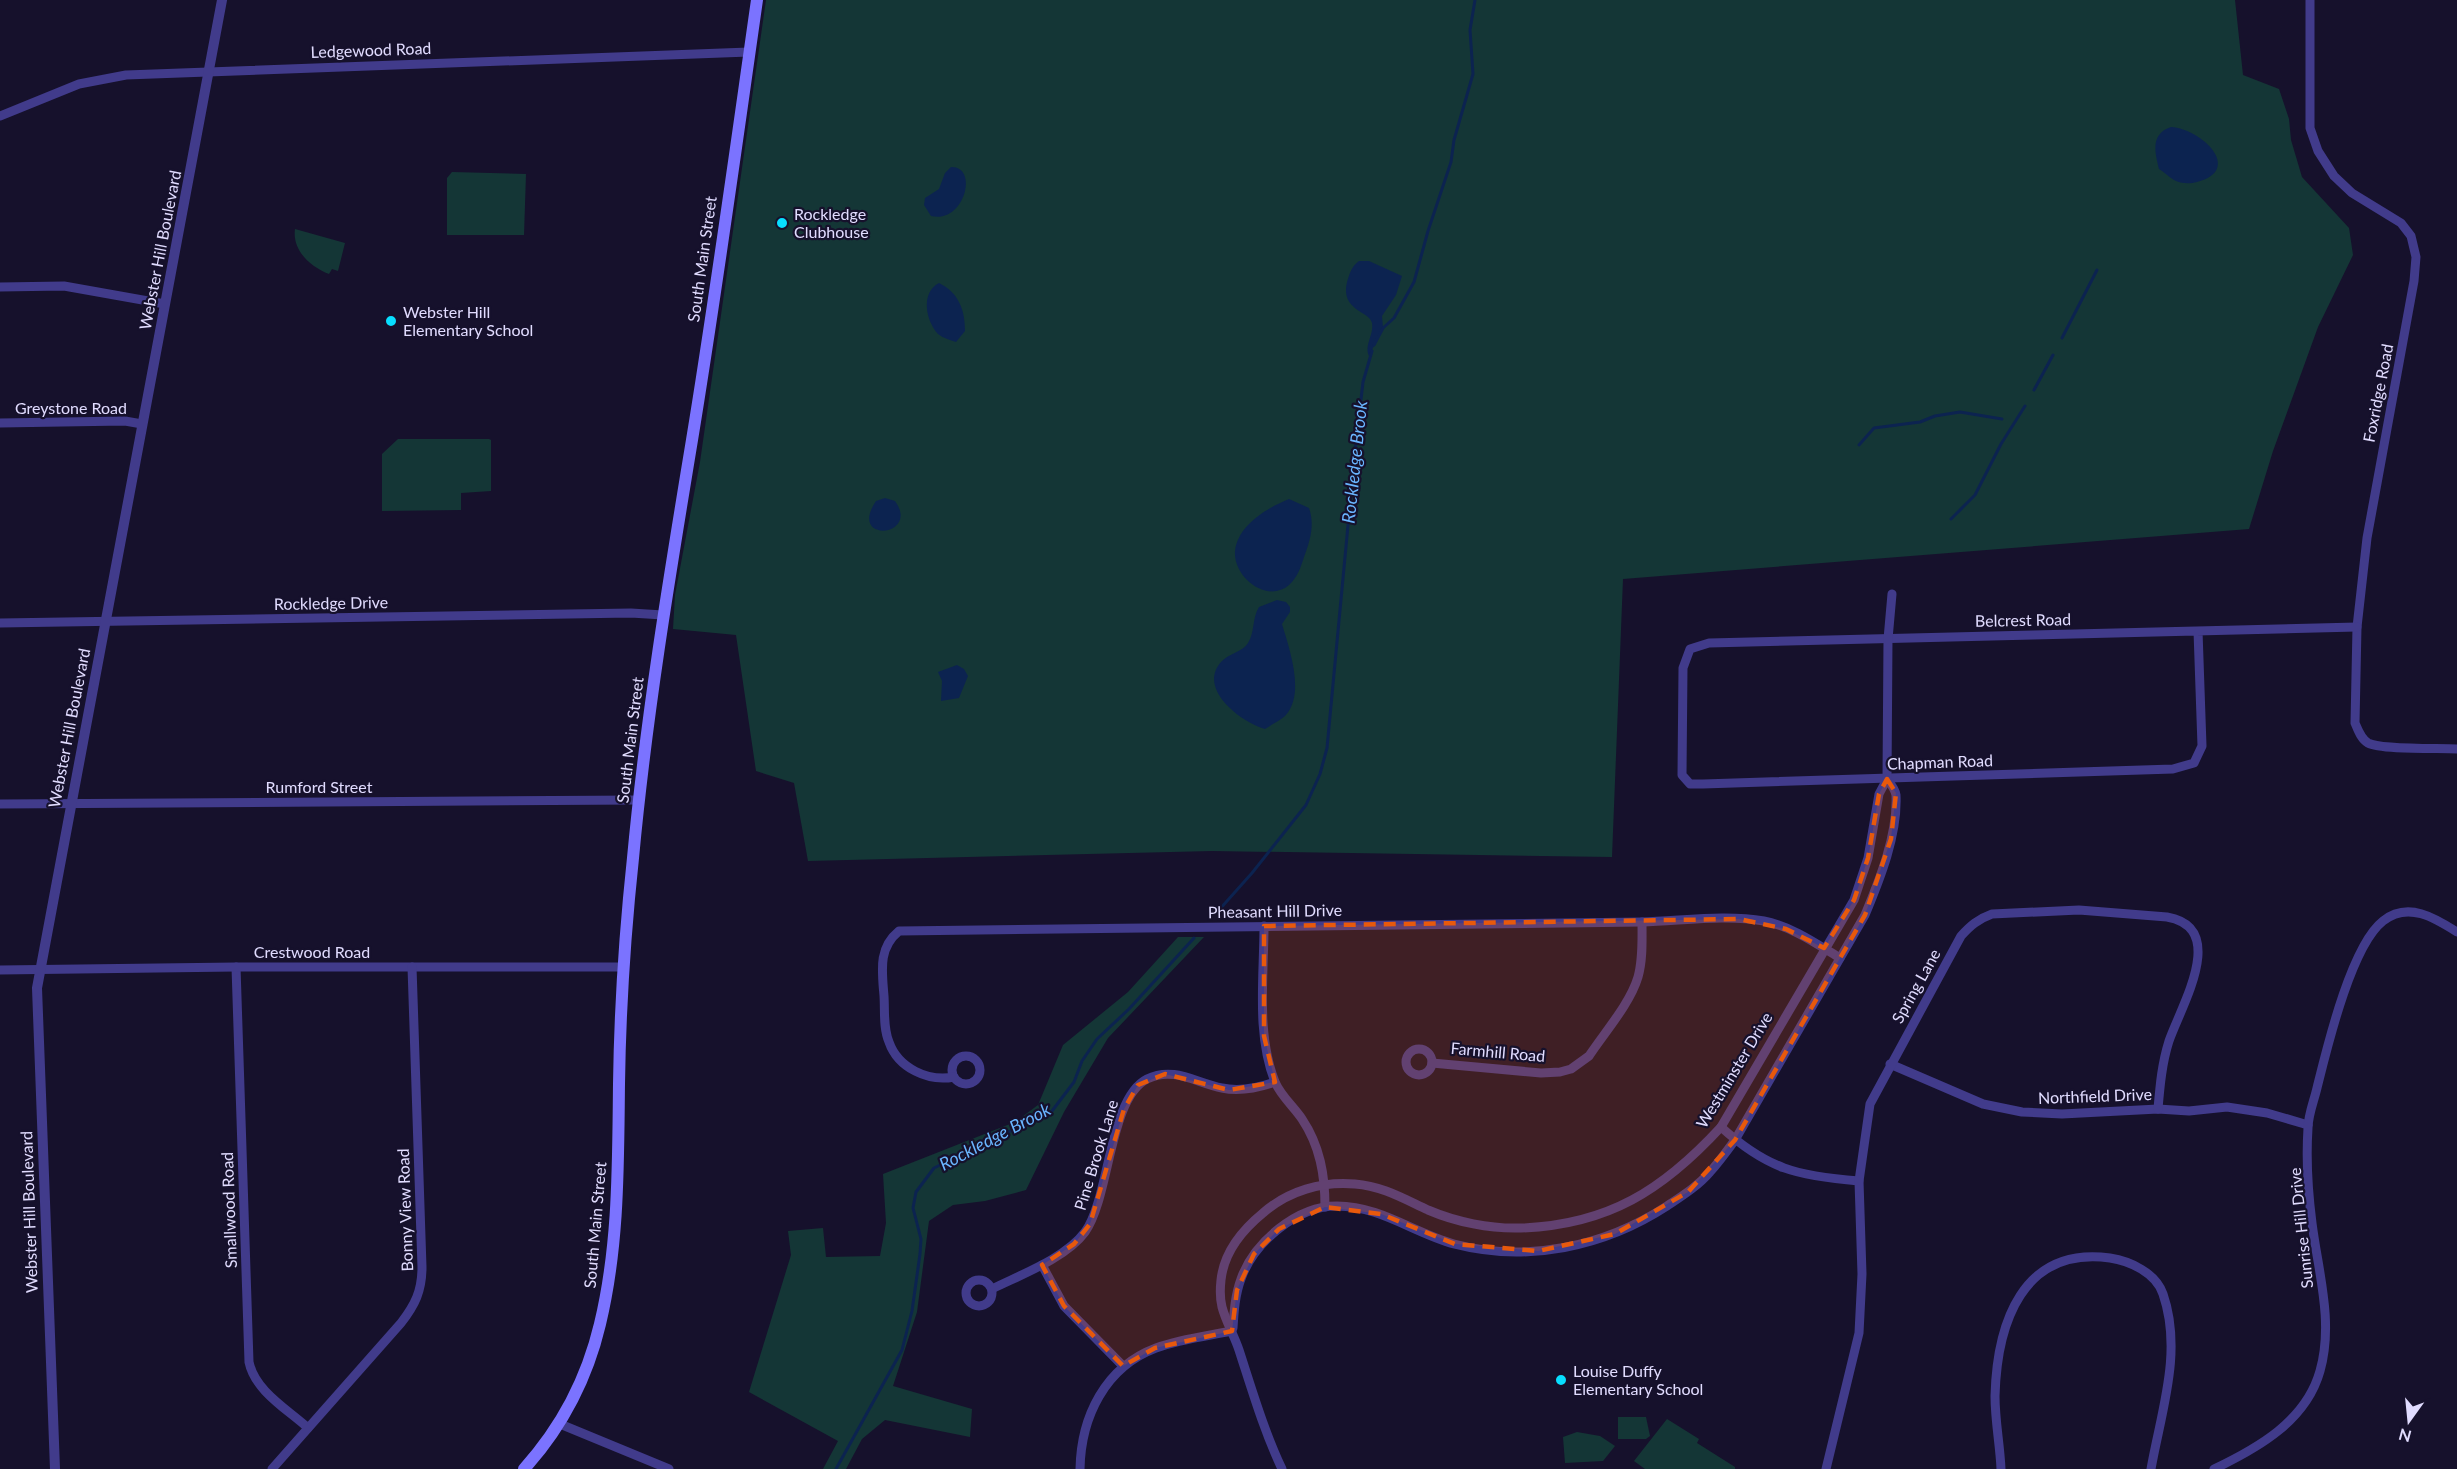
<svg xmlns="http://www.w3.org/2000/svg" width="2457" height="1469" viewBox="0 0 2457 1469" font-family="Lato,sans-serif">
  <rect width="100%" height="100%" fill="#16112c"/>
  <g fill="#143636">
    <polygon points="766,0 2235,0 2243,75 2279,89 2289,119 2291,140 2302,177 2349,228 2353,255 2318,327 2273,451 2249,529 1623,579 1612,857 1212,851 808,861 794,783 756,771 736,635 673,629 675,595 700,462"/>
    <polygon points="452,172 526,174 524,235 447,235 447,178"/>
    <path d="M295,229L345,243L338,271L332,269L329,274C311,267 292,251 295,229Z"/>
    <polygon points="398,439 489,439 491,440 491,491 461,493 461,510 382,511 382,454"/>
    <polygon points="1178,937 1204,937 1108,1038 1064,1112 1026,1190 985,1201 953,1205 929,1221 917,1312 893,1386 972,1409 970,1437 885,1420 862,1439 846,1469 823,1469 838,1441 749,1392 791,1255 788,1231 823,1228 826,1257 880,1256 886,1223 883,1174 1015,1122 1038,1105 1063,1045 1128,992"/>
    <polygon points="1618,1417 1646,1417 1650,1436 1646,1439 1618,1439"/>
    <polygon points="1667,1419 1699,1439 1697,1443 1735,1467 1735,1469 1645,1469 1634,1461"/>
    <polygon points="1577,1432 1600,1436 1615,1446 1603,1461 1565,1463 1563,1437"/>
  </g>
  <g fill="#0c2350">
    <path d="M2171,127C2202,129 2244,170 2197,182C2190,184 2181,184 2174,180C2169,177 2164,172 2159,169C2155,152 2150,134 2171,127Z"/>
    <path d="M951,167C979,166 965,224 931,216L924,205L925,198L939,189L945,173Z"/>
    <path d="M1359,261H1369L1402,276L1396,295L1382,316L1383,328L1369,356C1364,345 1374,335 1372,323C1370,311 1340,311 1347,282C1350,273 1351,267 1359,261Z"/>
    <path d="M939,283C959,293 965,310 965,331L956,342C950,340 943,338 938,334C926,321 920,293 939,283Z"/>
    <path d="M885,498L895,501C921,537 847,544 876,501Z"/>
    <path d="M1289,499L1309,508C1315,525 1310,541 1304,557C1301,567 1297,578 1289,585C1267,604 1233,577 1235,551C1238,525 1267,508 1289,499Z"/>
    <path d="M1277,600L1286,602L1290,607V612L1282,624C1289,648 1306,694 1285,716C1279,721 1271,725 1265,729C1241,722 1197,689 1221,662C1229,653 1243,652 1248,643C1255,632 1252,618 1259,607Z"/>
    <polygon points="957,665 964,669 968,676 959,698 941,701 942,681 938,672"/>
  </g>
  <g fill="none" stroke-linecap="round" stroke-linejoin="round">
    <g stroke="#0c2350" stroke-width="3">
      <polyline points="2062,338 2097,270"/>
      <polyline points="1374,345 1383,328 1394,318 1414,282 1428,231 1451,162 1454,140 1473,74 1470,30 1475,0"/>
      <polyline points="2034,390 2053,355"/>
      <polyline points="1859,445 1874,428 1920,422 1935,416 1960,412 2002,419"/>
      <polyline points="1951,519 1975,495 2001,444 2025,406"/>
      <polyline points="1219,910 1252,873 1306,805 1320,774 1327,748 1355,451 1363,382 1372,351"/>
      <polyline points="836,1469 902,1350 912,1311 920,1254 921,1239 913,1208 916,1192 934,1168 1052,1111 1074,1082 1082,1061 1097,1039 1129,1009 1194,938"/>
    </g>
    <g stroke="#413b8b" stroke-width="9">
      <path d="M2310,0V128L2318,151L2334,176L2352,193L2401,223L2411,236L2416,257L2414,281L2367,538L2357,627L2355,723C2358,730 2361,739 2368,743C2381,750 2439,748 2457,749"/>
      <polyline points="0,116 79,84 126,75 749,52"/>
      <polyline points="0,287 64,286 165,304"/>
      <polyline points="0,423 125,421 142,424"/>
      <polyline points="0,623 631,613 663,615"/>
      <path d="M2198,631L2202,746L2194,763L2173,769L1703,784H1690L1682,775L1683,668L1690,649L1709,643C1925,638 2141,632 2357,627"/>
      <polyline points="0,804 639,800"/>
      <path d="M1264,926C1264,977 1256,1034 1275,1082C1281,1096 1294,1107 1302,1119C1320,1146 1325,1175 1325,1207"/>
      <path d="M236,967L249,1362C255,1391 287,1409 308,1428"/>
      <polyline points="0,970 236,967 624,967"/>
      <circle cx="1419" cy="1062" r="13"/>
      <circle cx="966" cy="1070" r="14"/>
      <path d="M1432,1063L1541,1073L1560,1072L1571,1069L1589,1056C1604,1033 1630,1004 1638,977C1643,960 1642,940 1642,922"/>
      <polyline points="1890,1064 1983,1104 2022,1112 2062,1114 2158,1109 2189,1111 2227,1107 2267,1113 2308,1125"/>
      <path d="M954,1077C928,1082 898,1068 889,1042C883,1028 885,1011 884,996C882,971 878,948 899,931L1642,922C1682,921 1725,914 1764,921C1791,926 1817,944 1840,958"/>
      <path d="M1721,1127C1767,1169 1797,1176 1859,1181"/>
      <polyline points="1042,1265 1064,1306 1123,1366"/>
      <circle cx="979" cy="1293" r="13"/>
      <path d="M992,1289C1020,1275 1066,1258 1085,1232C1110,1197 1109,1098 1147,1079C1174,1066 1196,1083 1222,1088C1240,1092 1258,1088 1275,1082"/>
      <path d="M1233,1328C1234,1312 1235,1295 1241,1279C1254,1242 1297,1206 1337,1206C1380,1206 1414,1233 1454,1244C1527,1263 1604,1247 1667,1206C1682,1196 1698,1186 1710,1172C1719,1162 1727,1151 1735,1140L1865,915C1880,879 1898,834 1896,795C1895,789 1890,783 1887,779"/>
      <polyline points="560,1424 669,1469"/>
      <path d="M272,1469L401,1323C415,1305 422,1291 422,1267L412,967"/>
      <path d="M1080,1469C1081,1417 1105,1367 1156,1348C1180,1339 1207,1336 1232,1331"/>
      <path d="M1282,1469C1264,1431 1252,1390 1239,1350C1234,1335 1226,1322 1222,1307C1220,1299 1220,1289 1221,1280C1224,1252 1241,1231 1263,1213C1288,1191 1322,1181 1355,1184C1382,1186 1404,1199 1428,1210C1456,1222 1490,1229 1521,1228C1608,1225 1663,1190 1721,1127L1854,900L1868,858L1879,794L1887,779L1888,639L1892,594"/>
      <path d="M1826,1469L1859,1333L1862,1274L1859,1181L1870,1104L1961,936C1970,926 1978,919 1992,914L2079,910L2167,917C2229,928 2181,1006 2169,1041C2162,1063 2160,1085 2158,1109"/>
      <path d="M2001,1469C2000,1445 1995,1421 1995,1396C1997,1324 2022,1246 2110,1258C2130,1261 2156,1273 2163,1294C2183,1352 2161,1412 2151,1469"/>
      <path d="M2214,1469C2258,1448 2306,1421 2320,1371C2334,1322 2318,1271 2312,1223C2308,1192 2306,1158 2308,1128C2308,1115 2314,1101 2317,1088C2327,1048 2351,946 2383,921C2408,901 2435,918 2457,932"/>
    </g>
    <polyline stroke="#413b8b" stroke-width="10" points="55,1469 37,988 222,0"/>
    <path stroke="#7b73ff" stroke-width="12" d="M524,1469C561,1428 587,1379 600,1324C619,1245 618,1165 619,1084C620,1009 625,933 633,858C646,718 669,579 692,440C716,294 736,147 757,0"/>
  </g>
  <path fill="#e8590c" fill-opacity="0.2" stroke="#e8590c" stroke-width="4.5" stroke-dasharray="12 8" stroke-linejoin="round" d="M1887,779L1896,793L1891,839L1865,915L1735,1140L1688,1192L1615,1234L1538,1251L1455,1244L1381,1214L1325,1207L1279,1229L1254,1254L1237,1290L1232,1331L1155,1348L1123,1366L1064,1306L1042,1265L1074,1244L1090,1224L1124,1109L1138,1085L1165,1074L1229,1090L1275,1082L1264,1036V926L1739,919L1786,929L1824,948L1854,900L1868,858L1879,794Z"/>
  <g fill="#08deff" stroke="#16112c" stroke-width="2">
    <circle cx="782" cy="223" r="6"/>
    <circle cx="391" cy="321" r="6"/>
    <circle cx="1561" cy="1380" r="6"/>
  </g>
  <g text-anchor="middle" stroke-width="4.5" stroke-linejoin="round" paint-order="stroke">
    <g font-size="16" fill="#e1dcff" stroke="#16112c">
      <text transform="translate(371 50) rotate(-2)" y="6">Ledgewood Road</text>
      <text transform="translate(160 250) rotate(-79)" y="6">Webster Hill Boulevard</text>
      <text transform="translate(702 259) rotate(-82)" y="6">South Main Street</text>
      <text transform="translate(2378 393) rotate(-79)" y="6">Foxridge Road</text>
      <text x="71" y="414">Greystone Road</text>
      <text transform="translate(331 603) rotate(-1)" y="6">Rockledge Drive</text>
      <text transform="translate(2023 620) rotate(-1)" y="6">Belcrest Road</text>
      <text transform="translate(69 728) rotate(-79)" y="6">Webster Hill Boulevard</text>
      <text transform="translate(630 740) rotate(-83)" y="6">South Main Street</text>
      <text transform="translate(1940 762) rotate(-2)" y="6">Chapman Road</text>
      <text x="319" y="793">Rumford Street</text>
      <text transform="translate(1275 911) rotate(-1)" y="6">Pheasant Hill Drive</text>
      <text x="312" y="958">Crestwood Road</text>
      <text transform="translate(1916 986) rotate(-61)" y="6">Spring Lane</text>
      <text transform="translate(1498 1052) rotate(5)" y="6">Farmhill Road</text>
      <text transform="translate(1734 1070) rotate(-59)" y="6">Westminster Drive</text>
      <text transform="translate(2095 1096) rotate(-2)" y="6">Northfield Drive</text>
      <text transform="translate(1096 1155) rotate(-73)" y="6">Pine Brook Lane</text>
      <text transform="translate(229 1210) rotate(-92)" y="6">Smallwood Road</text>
      <text transform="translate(405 1210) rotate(-92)" y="6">Bonny View Road</text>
      <text transform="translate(29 1212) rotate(-92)" y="6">Webster Hill Boulevard</text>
      <text transform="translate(595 1225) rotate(-85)" y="6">South Main Street</text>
      <text transform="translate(2301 1228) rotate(-96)" y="6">Sunrise Hill Drive</text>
    </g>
    <g font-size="16" fill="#e1dcff" stroke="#16112c" text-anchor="start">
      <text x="794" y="220">Rockledge<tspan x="794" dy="18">Clubhouse</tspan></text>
      <text x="403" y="318">Webster Hill<tspan x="403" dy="18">Elementary School</tspan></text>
      <text x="1573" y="1377">Louise Duffy<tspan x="1573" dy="18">Elementary School</tspan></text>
    </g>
    <g font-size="18" font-style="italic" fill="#6ab5ff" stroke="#16112c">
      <text transform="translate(1355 462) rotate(-84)" y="6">Rockledge Brook</text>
      <text transform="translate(995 1137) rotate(-28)" y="6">Rockledge Brook</text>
    </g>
  </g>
  <g transform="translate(2409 1421) rotate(195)" stroke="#16112c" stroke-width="4.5" paint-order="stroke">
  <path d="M0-4.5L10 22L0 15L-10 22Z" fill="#e1dcff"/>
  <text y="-9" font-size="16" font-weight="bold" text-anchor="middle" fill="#e1dcff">N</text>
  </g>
</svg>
